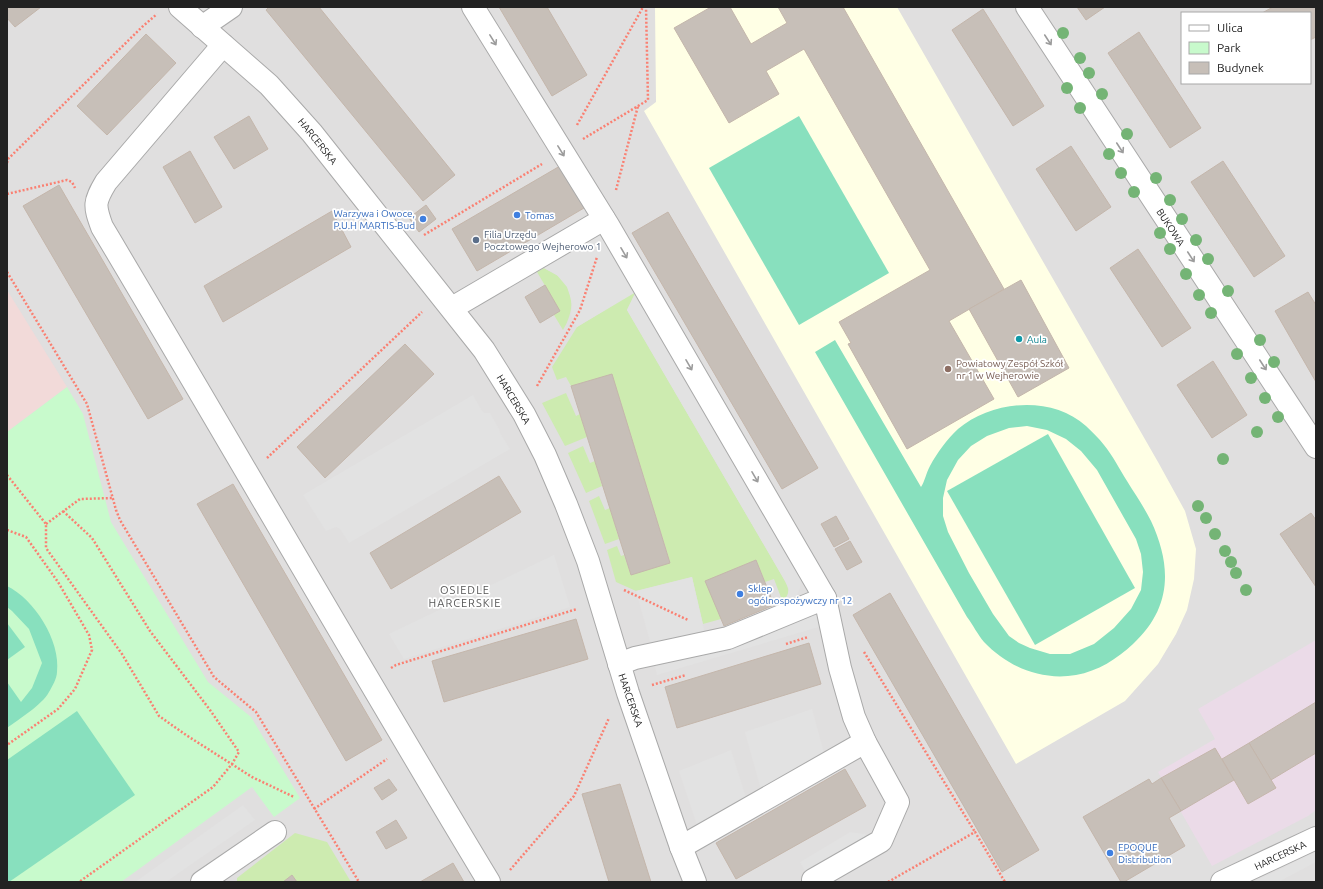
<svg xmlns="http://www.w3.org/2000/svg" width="1323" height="889" viewBox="0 0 1323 889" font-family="Ubuntu,sans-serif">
  <rect width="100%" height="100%" fill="#f2efe9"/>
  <path fill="#e0dfdf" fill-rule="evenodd" d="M7,7H1316V882H7ZM1182,13H1310V83H1182Z"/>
  <polygon fill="#f2dad9" points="7,290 67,387 7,432"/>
  <polygon fill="#ebdbe8" points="1316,640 1316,810 1308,816 1212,866 1158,772 1215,739 1198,709"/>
  <polygon fill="#ffffe5" points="655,7 897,7 1158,462 1185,511 1196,549 1194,579 1187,610 1176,634 1158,664 1125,701 1016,764 644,111 656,102"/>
  <g fill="#cdebb0">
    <path d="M544,268C548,271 554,273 558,276C576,291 574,312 563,330L554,315L560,311L537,272Z"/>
    <path d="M636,291L627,310L785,581C789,589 791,595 782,600L774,579L765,582L756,560L706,581L721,619L703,624L692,577L636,591L616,582L607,550L617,546L621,556L624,555L631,575L670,562L612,375L571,386L566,377L557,380L552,367L577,327Z"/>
    <polygon points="566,393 576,416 580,414 587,437 565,446 542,403"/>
    <polygon points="583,446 590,463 595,461 602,486 586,493 568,453"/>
    <polygon points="599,496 605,510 610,508 619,539 605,544 589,501"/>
    <polygon points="295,833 327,842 351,882 297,882 292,875 283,882 237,882 237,878"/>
  </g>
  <polygon fill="#c8facc" points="67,387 83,414 111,522 208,682 251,717 300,798 274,817 252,787 121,882 7,882 7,432"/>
  <g fill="#88e0be" fill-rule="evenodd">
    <polygon points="799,116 889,273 799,325 709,168"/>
    <path d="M835,340L921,487C925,481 926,473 930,466C937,453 947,439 958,429C992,400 1052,395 1086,426C1092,432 1099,438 1104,445C1113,456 1120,470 1127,481C1135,494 1144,507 1151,521C1172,566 1172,608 1133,644C1117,659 1098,671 1076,675C1041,681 1008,667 984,642C978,635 973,625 967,617L815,352ZM1027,426L1047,430L1066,439L1081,451L1097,470L1136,539L1141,554L1143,572L1141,590L1131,609L1114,628L1094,644L1070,654H1050L1030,648L1019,643L1009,636L993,614L969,573L948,532L943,516V498L947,480L958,460L971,446L987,436L1009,428Z"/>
    <polygon points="1048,434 1135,588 1035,645 947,491"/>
    <path d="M7,586C34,599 61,641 57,672C57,678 52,687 49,692C42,705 19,719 7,728V682L21,702L32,688L42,663L29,629L12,611L7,607Z"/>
    <polygon points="7,623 25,647 7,660"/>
    <polygon points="77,711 135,795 9,882 7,882 7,760"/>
  </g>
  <g fill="#e2e2e2">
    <polygon points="603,233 801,577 800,588 796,596 790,604 787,597 789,589 785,581 627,310 636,292 577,327 571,315 572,305 570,296 567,287 557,275 544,268"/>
    <polygon points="473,395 482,411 485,413 490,413 499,429 500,433 510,449 349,543 340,529 336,527 326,531 303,495"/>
    <polygon points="554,555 570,607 404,659 389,634"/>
    <polygon points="692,577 705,634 651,645 636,591"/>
    <polygon points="818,612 822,626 657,675 654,661"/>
    <polygon points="812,709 825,757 762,793 745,732"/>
    <polygon points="731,750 747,801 698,828 679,771"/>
    <polygon points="243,805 255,820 166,882 135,882"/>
    <polygon points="850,832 865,834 876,853 811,882 800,862"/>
    <polygon points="1316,851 1316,862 1280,881 1252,882 1277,871"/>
  </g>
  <g fill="#c7bfb8" stroke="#c4b6ab">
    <polygon points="7,7 41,7 15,27 7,18"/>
    <polygon points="269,7 319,7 455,175 423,201 266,10"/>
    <polygon points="499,7 547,7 587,75 552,96"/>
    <polygon points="711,7 730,7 751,44 787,23 778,7 843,7 1004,289 949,321 994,399 907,449 848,344 851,343 839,322 930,270 804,49 766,71 779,94 729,123 674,28"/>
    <polygon points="1077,7 1105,7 1086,20"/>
    <polygon points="1273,7 1316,7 1316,37 1310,40 1310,13 1262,13"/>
    <polygon points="983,9 1044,106 1013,126 952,30"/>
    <polygon points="1139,32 1201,128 1170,148 1108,53"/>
    <polygon points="146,34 176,63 107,135 77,106"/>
    <polygon points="249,116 268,149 234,169 214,137"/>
    <polygon points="1071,146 1111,207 1076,231 1036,169"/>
    <polygon points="190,151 222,207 195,223 163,167"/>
    <polygon points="1223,161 1285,256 1254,277 1191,182"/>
    <polygon points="560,166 584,208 477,271 452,229"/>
    <polygon points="59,185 183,399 148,419 23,206"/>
    <polygon points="426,205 436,219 419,232 409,218"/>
    <polygon points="332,211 351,247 223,322 204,286"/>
    <polygon points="668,212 818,468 782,489 632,233"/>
    <polygon points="1138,249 1191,328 1162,347 1110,268"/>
    <polygon points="1021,280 1069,368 1018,397 969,309"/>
    <polygon points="545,285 560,311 540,323 525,297"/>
    <polygon points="1308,292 1316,305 1316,382 1275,311"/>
    <polygon points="405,344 434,374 325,478 297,447"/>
    <polygon points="1213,361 1247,415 1212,438 1177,385"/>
    <polygon points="612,374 670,563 631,575 571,386"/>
    <polygon points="499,476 521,512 391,589 370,553"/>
    <polygon points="233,484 382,740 346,761 197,504"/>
    <polygon points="1311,513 1316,520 1316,587 1280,534"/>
    <polygon points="836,516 849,539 834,547 821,524"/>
    <polygon points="850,541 862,562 847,570 835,549"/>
    <polygon points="756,560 774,605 724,626 705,581"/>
    <polygon points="890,593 1039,850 1002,872 853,615"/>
    <polygon points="576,619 588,659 444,702 432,661"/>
    <polygon points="809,643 821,684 677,728 665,687"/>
    <polygon points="1316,702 1316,753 1271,780 1249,743"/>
    <polygon points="1249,743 1276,788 1248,804 1222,759"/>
    <polygon points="1215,748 1234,780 1181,811 1161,778"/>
    <polygon points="845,769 866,806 736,879 716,843"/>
    <polygon points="1161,778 1181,811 1169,818 1185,846 1124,882 1121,882 1083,817 1149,779 1152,784"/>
    <polygon points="389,779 397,790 382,800 374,788"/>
    <polygon points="620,784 651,882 609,882 582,794"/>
    <polygon points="396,820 407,838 386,849 376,832"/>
    <polygon points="453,863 464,882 420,882"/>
    <polygon points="292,875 297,882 283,882"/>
  </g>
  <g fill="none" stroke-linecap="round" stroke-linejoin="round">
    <defs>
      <g id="minor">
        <polyline points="180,7 269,85 312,133 484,350 524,414 545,455 566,504 588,561 628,693 681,847 695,882"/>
        <polyline points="473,7 608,225 825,598 840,668 854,717 865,742 681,847"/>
        <polyline points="1027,7 1316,447"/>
        <polyline points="202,27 231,7"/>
        <path d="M223,45L106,182C94,202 94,205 102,227C232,445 358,665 489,882"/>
        <polyline points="452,308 604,219"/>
        <polyline points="619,664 635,658 728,638 825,598"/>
        <polyline points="813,880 881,841 898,802 865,742"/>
        <polyline points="202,882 275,832"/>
        <polyline points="1222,882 1316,838"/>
      </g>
    </defs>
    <use href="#minor" stroke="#a9a9a9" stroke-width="24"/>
    <g stroke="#fa8072" stroke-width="2.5" stroke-dasharray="2 2" stroke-linecap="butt">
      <polyline points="577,125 643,7"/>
      <polyline points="583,139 648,100 646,7"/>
      <polyline points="7,163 8,159 142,27 157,14"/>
      <polyline points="616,190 638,106"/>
      <polyline points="7,194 67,180 72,182 75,188"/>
      <polyline points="424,235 542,164"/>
      <polyline points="7,272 87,404 116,510 120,520 214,677 256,712 359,882"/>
      <polyline points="537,386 580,310 597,257"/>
      <polyline points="267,458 422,312"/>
      <polyline points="7,475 46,524 46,548 122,654 159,716 186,735 252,777 294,797"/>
      <polyline points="63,511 92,538 150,631 210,710 239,752 232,764 213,787 79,882"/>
      <polyline points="46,524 80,499 113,498"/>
      <polyline points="7,530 26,537 58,582 89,635 92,650 75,689 58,709 7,745"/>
      <polyline points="624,590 688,620"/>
      <polyline points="786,644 808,637"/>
      <polyline points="864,652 975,832"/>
      <polyline points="391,668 396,665 577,609"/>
      <polyline points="652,685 686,675"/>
      <polyline points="314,809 387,759"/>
      <polyline points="510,870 574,796 609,718"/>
      <polyline points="888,882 975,832 1005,882"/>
    </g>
    <use href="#minor" stroke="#fff" stroke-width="22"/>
  </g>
  <g fill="#74b475">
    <circle cx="1063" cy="33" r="6"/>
    <circle cx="1080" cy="58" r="6"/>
    <circle cx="1089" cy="73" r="6"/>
    <circle cx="1067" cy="88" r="6"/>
    <circle cx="1102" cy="94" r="6"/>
    <circle cx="1080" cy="108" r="6"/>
    <circle cx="1127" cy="134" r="6"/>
    <circle cx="1109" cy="154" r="6"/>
    <circle cx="1121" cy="173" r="6"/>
    <circle cx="1156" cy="178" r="6"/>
    <circle cx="1134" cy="192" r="6"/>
    <circle cx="1170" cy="200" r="6"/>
    <circle cx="1182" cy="219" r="6"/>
    <circle cx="1160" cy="233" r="6"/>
    <circle cx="1196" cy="240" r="6"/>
    <circle cx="1170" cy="249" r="6"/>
    <circle cx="1208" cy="259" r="6"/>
    <circle cx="1186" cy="274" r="6"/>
    <circle cx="1228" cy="291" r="6"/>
    <circle cx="1199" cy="295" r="6"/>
    <circle cx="1211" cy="313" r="6"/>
    <circle cx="1260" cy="340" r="6"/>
    <circle cx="1237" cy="354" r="6"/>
    <circle cx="1274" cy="362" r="6"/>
    <circle cx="1251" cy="378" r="6"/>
    <circle cx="1265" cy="398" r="6"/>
    <circle cx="1278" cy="417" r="6"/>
    <circle cx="1257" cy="432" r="6"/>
    <circle cx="1223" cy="459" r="6"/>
    <circle cx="1198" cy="506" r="6"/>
    <circle cx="1206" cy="518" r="6"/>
    <circle cx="1215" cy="534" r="6"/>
    <circle cx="1225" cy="551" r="6"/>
    <circle cx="1231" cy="562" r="6"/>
    <circle cx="1236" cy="573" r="6"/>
    <circle cx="1246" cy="590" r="6"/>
  </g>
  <defs><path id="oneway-shaft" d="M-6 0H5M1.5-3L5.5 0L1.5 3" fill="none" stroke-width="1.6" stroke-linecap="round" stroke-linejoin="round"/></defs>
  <g stroke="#9c9c9c">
    <use href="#oneway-shaft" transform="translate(493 40) rotate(58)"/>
    <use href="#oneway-shaft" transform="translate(1048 40) rotate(57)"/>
    <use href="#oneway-shaft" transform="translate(1120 148) rotate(57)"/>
    <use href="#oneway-shaft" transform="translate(561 151) rotate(58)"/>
    <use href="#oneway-shaft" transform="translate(624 253) rotate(60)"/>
    <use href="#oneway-shaft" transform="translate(1191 257) rotate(57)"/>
    <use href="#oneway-shaft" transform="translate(689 365) rotate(60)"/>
    <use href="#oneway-shaft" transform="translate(1263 365) rotate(57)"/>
    <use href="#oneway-shaft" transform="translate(755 477) rotate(60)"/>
  </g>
  <g fill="#3f7fe0" stroke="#fff" stroke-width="1.5">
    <circle cx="517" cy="215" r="4"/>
    <circle cx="423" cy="219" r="4"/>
    <circle cx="740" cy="594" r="4"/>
    <circle cx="1110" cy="853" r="4"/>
  </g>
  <circle fill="#5c6f8a" stroke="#fff" stroke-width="1.5" cx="476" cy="240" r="4"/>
  <circle fill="#0f9aa8" stroke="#fff" stroke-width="1.5" cx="1019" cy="339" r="4"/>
  <circle fill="#8d6e63" stroke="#fff" stroke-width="1.5" cx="948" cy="369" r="4"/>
  <g text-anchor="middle" stroke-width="3.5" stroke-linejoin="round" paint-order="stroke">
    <g font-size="10" fill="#222" stroke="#fff">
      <text transform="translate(318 141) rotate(51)" y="4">HARCERSKA</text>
      <text transform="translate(1171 227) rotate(57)" y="4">BUKOWA</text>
      <text transform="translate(514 399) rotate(59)" y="4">HARCERSKA</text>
      <text transform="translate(631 700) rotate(71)" y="4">HARCERSKA</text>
      <text transform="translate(1280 855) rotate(-25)" y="4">HARCERSKA</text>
    </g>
    <g font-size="10" fill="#366cbe" stroke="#fff" text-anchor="start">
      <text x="415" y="217" text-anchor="end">Warzywa i Owoce,<tspan x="415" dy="12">P.U.H MARTIS-Bud</tspan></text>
      <text x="525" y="219">Tomas</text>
      <text x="748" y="592">Sklep<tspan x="748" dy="12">ogólnospożywczy nr 12</tspan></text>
      <text x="1118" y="851">EPOQUE<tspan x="1118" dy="12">Distribution</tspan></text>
    </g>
    <g font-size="10" fill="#4e5e75" stroke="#fff" text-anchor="start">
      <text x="484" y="238">Filia Urzędu<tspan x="484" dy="12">Pocztowego Wejherowo 1</tspan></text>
    </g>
    <g font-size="10" fill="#0d838f" stroke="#fff" text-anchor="start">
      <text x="1027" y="343">Aula</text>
    </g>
    <g font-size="10" fill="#785e54" stroke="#fff" text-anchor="start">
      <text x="956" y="367">Powiatowy Zespół Szkół<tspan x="956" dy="12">nr 1 w Wejherowie</tspan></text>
    </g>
    <g font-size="11" letter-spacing="1" fill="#555" stroke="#fff">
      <text x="465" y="594">OSIEDLE<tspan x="465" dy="13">HARCERSKIE</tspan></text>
    </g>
  </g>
  <rect width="1323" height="889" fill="none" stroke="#222222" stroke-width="16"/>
  <rect x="1181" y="12" width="130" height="72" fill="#ffffff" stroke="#a7a7a7"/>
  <rect x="1189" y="25" width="20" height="6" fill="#ffffff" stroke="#a7a7a7"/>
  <text x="1217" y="32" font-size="12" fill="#222222">Ulica</text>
  <rect x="1189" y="42" width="20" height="12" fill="#c8facc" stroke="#a7a7a7"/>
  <text x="1217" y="52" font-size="12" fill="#222222">Park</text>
  <rect x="1189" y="62" width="20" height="12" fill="#c7bfb8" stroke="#a7a7a7"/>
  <text x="1217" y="72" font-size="12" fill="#222222">Budynek</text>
</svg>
